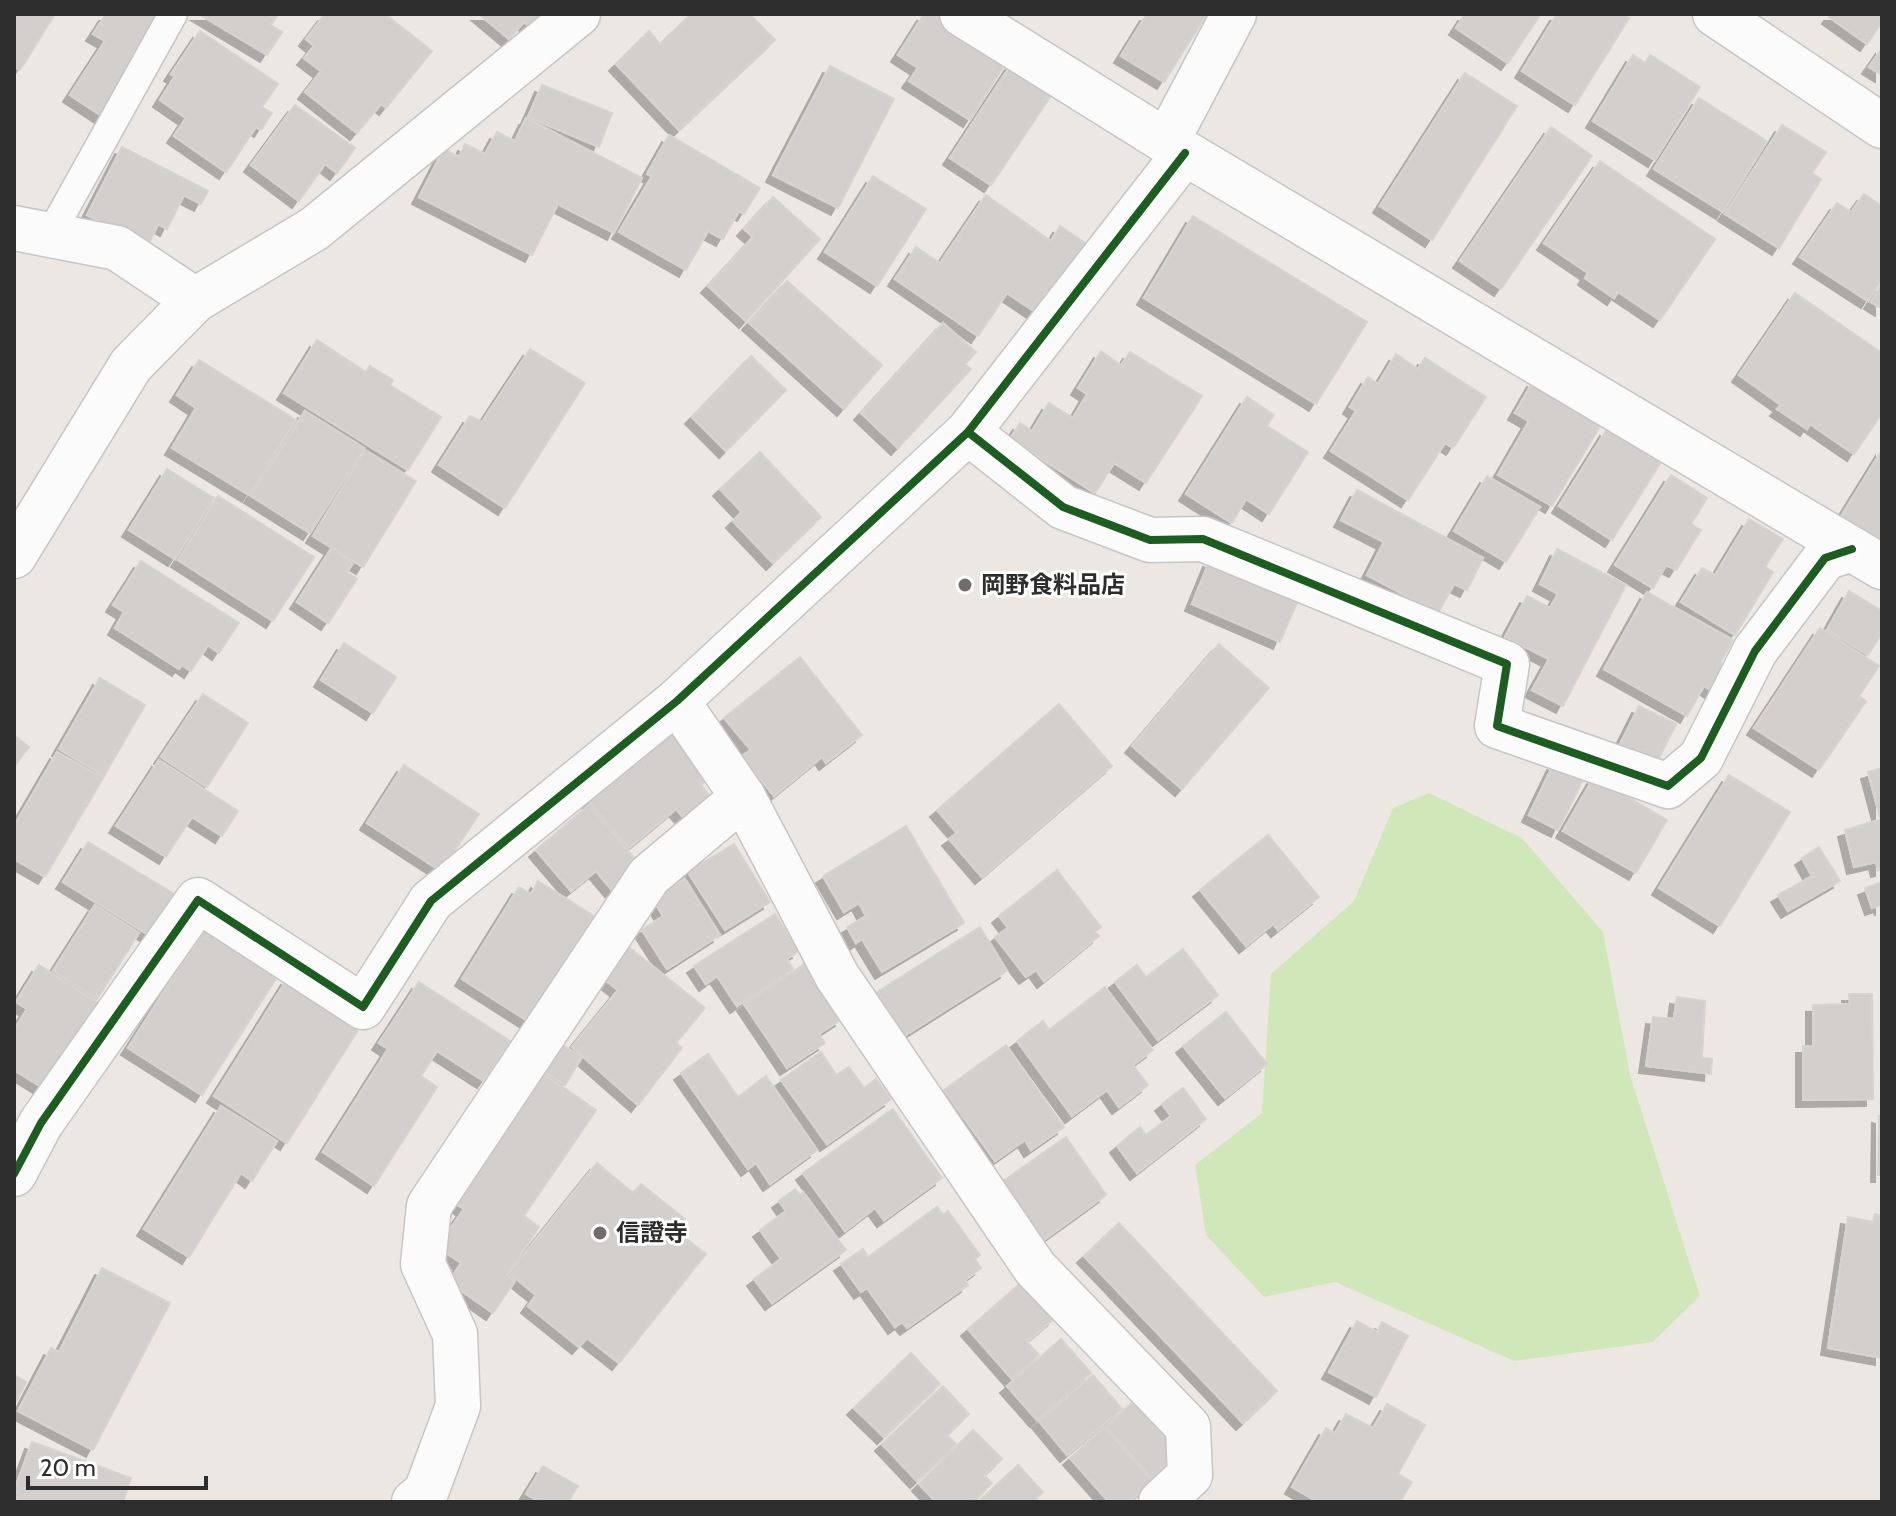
<svg xmlns="http://www.w3.org/2000/svg" width="1896" height="1516" viewBox="0 0 1896 1516" font-family="Cabin,'Noto Sans JP',sans-serif">
  <defs>
    <filter id="shadow"><feDropShadow dx="-7" dy="7" stdDeviation="0" flood-color="#0004"/></filter>
  </defs>
  <rect width="100%" height="100%" fill="#ece7e2"/>
  <polygon fill="#d0e8b9" points="1429,793 1522,838 1603,932 1630,1075 1700,1296 1653,1342 1514,1361 1335,1282 1264,1297 1206,1235 1195,1165 1262,1113 1271,974 1354,901 1393,808"/>
  <g fill="#d2cfcc" stroke="#d7d3ce" stroke-width="2" filter="url(#shadow)">
    <polygon points="14,14 55,14 20,70 14,66"/>
    <polygon points="106,14 167,14 102,116 70,95 105,41 93,34"/>
    <polygon points="199,14 278,14 271,25 282,32 267,55"/>
    <polygon points="325,14 385,14 432,51 386,108 381,104 357,133 305,92 321,71 304,58 314,46 306,39"/>
    <polygon points="479,14 540,14 530,27 524,22 509,39"/>
    <polygon points="691,14 750,14 775,40 679,130 616,64 649,31 660,44"/>
    <polygon points="924,14 936,14 1008,59 970,120 909,81 918,68 898,55"/>
    <polygon points="1147,14 1207,14 1164,82 1121,56"/>
    <polygon points="1465,14 1541,14 1508,63 1456,28"/>
    <polygon points="1557,14 1622,14 1629,18 1575,105 1522,71"/>
    <polygon points="1831,14 1882,14 1882,22 1867,44 1829,17"/>
    <polygon points="200,31 278,84 262,107 272,113 261,130 256,127 226,172 174,136 186,118 160,100 175,76 171,74"/>
    <polygon points="1882,48 1882,75 1869,67"/>
    <polygon points="1633,55 1645,63 1650,55 1700,87 1655,160 1593,121"/>
    <polygon points="1012,63 1054,91 991,185 950,158"/>
    <polygon points="830,66 894,99 838,208 773,175"/>
    <polygon points="1465,73 1517,106 1432,240 1380,206"/>
    <polygon points="542,85 612,113 599,147 528,117"/>
    <polygon points="1699,98 1767,141 1723,212 1654,169"/>
    <polygon points="295,105 355,148 337,173 325,164 299,201 251,165"/>
    <polygon points="526,118 642,178 614,233 558,204 532,255 419,197 444,149 459,157 465,144 485,154 497,132 515,141"/>
    <polygon points="1782,125 1826,152 1812,173 1821,179 1779,248 1725,214"/>
    <polygon points="1551,127 1592,156 1501,289 1460,261"/>
    <polygon points="669,135 760,188 744,214 739,211 723,239 708,231 686,270 619,232 652,176 647,174"/>
    <polygon points="122,147 208,191 201,204 184,195 167,229 158,224 148,246 87,215"/>
    <polygon points="1600,161 1715,239 1660,320 1618,292 1614,298 1585,278 1588,273 1544,243"/>
    <polygon points="873,176 926,209 877,286 825,252"/>
    <polygon points="1864,194 1882,206 1882,279 1868,301 1800,257 1837,203 1851,212"/>
    <polygon points="986,195 1051,241 1060,226 1094,249 1046,319 1007,293 978,336 895,279 916,247 940,263"/>
    <polygon points="773,197 820,239 746,321 708,286 753,237 744,229"/>
    <polygon points="1193,216 1367,322 1316,404 1144,298"/>
    <polygon points="787,281 882,365 844,409 749,323"/>
    <polygon points="1882,284 1882,309 1871,302"/>
    <polygon points="1795,293 1882,353 1882,413 1854,454 1810,424 1807,429 1777,409 1781,405 1739,375"/>
    <polygon points="943,323 976,352 965,364 971,369 898,448 861,413"/>
    <polygon points="317,340 366,372 370,366 393,380 390,385 441,417 408,470 284,393"/>
    <polygon points="530,349 585,383 505,508 439,465 470,416 482,422"/>
    <polygon points="1101,351 1121,365 1130,352 1202,396 1146,483 1114,463 1095,493 1010,439 1020,423 1032,431 1049,403 1073,418 1087,394 1078,388"/>
    <polygon points="1396,354 1418,369 1425,358 1486,397 1453,448 1445,443 1408,500 1331,451 1356,411 1350,407 1368,377 1378,384"/>
    <polygon points="751,356 786,390 726,451 692,417"/>
    <polygon points="199,360 296,420 249,495 172,448 196,408 177,395"/>
    <polygon points="1534,380 1603,421 1552,506 1498,475 1529,421 1515,413"/>
    <polygon points="1247,397 1274,415 1267,426 1308,452 1269,514 1246,499 1232,523 1186,494"/>
    <polygon points="305,411 364,448 310,533 251,496"/>
    <polygon points="1607,429 1661,462 1612,540 1559,506"/>
    <polygon points="365,450 416,481 363,567 313,536"/>
    <polygon points="1882,450 1882,544 1840,518"/>
    <polygon points="760,452 821,517 773,563 733,521 742,512 720,489"/>
    <polygon points="167,469 214,498 175,559 129,530"/>
    <polygon points="1671,475 1707,498 1691,524 1701,530 1676,570 1666,565 1653,588 1615,565"/>
    <polygon points="1487,476 1540,507 1506,562 1454,531"/>
    <polygon points="1357,490 1483,558 1467,590 1454,584 1438,613 1367,575 1384,542 1341,520"/>
    <polygon points="218,496 314,557 273,621 178,560"/>
    <polygon points="1749,519 1783,539 1765,567 1773,572 1735,635 1681,602 1702,568 1715,575"/>
    <polygon points="331,549 353,563 347,572 357,579 328,623 297,602"/>
    <polygon points="1557,549 1626,585 1563,706 1532,690 1549,659 1505,637 1527,596 1550,608 1558,594 1540,584"/>
    <polygon points="1210,560 1299,598 1280,642 1192,604"/>
    <polygon points="141,561 239,623 219,653 208,645 191,671 182,665 179,669 115,628 124,612 113,605"/>
    <polygon points="1849,591 1882,611 1882,633 1868,655 1827,630"/>
    <polygon points="1647,592 1733,640 1720,663 1728,668 1714,692 1704,686 1687,716 1604,669"/>
    <polygon points="1820,628 1879,666 1859,696 1866,701 1819,770 1754,728"/>
    <polygon points="344,643 396,677 373,713 321,680"/>
    <polygon points="1219,644 1269,688 1182,789 1132,746"/>
    <polygon points="800,657 862,735 826,763 822,757 774,796 742,756 751,750 724,718"/>
    <polygon points="100,678 145,705 104,776 59,749"/>
    <polygon points="203,694 248,723 207,787 161,757"/>
    <polygon points="1059,704 1112,766 982,877 949,839 957,833 937,810"/>
    <polygon points="1639,706 1676,724 1655,766 1618,748"/>
    <polygon points="671,725 712,774 701,785 713,800 688,823 676,809 629,848 586,798"/>
    <polygon points="14,735 29,747 14,767"/>
    <polygon points="57,752 103,778 45,877 14,859 14,826"/>
    <polygon points="159,760 238,811 222,836 192,817 166,857 116,826"/>
    <polygon points="1554,763 1584,778 1558,830 1529,815"/>
    <polygon points="404,765 479,814 441,871 367,823"/>
    <polygon points="1882,768 1882,816 1880,817 1868,772"/>
    <polygon points="1729,775 1790,812 1720,926 1659,888"/>
    <polygon points="1594,777 1667,820 1636,873 1563,831"/>
    <polygon points="589,805 641,866 612,890 596,871 571,891 536,850"/>
    <polygon points="1882,819 1882,869 1878,870 1876,862 1854,867 1845,830"/>
    <polygon points="906,826 964,923 882,972 862,939 856,943 847,927 866,916 859,903 844,912 823,876"/>
    <polygon points="1268,835 1319,897 1278,930 1273,924 1246,946 1200,890"/>
    <polygon points="88,842 176,895 150,936 63,882"/>
    <polygon points="734,844 770,902 725,930 688,872"/>
    <polygon points="1819,847 1840,881 1788,911 1778,895 1812,876 1802,858"/>
    <polygon points="1057,870 1101,927 1095,932 1099,936 1044,981 1036,970 1026,977 995,937 1008,928 999,916"/>
    <polygon points="685,879 720,935 667,969 642,930 663,916 653,899"/>
    <polygon points="538,881 597,918 531,1023 462,979 519,887 531,894"/>
    <polygon points="1882,882 1882,909 1881,905 1872,908 1865,888"/>
    <polygon points="95,905 139,933 97,999 53,971"/>
    <polygon points="775,914 799,951 787,959 793,969 737,1006 717,976 706,984 694,966"/>
    <polygon points="211,918 284,966 202,1095 128,1048"/>
    <polygon points="980,927 1007,971 904,1036 877,992"/>
    <polygon points="625,944 705,1008 676,1043 682,1048 638,1105 572,1047 618,990 599,975"/>
    <polygon points="1183,949 1218,995 1158,1040 1115,982 1137,965 1146,977"/>
    <polygon points="806,963 842,1019 819,1034 825,1043 787,1068 744,1004"/>
    <polygon points="39,965 103,1006 48,1091 14,1070 14,1030 27,1009 16,1002"/>
    <polygon points="288,978 361,1025 287,1143 214,1096"/>
    <polygon points="419,982 510,1041 484,1081 437,1051 421,1076 437,1087 374,1186 323,1152 388,1049 379,1043"/>
    <polygon points="1105,987 1153,1050 1133,1065 1148,1085 1119,1107 1107,1090 1072,1116 1017,1041 1043,1021 1049,1030"/>
    <polygon points="1849,994 1872,994 1873,1099 1803,1100 1803,1046 1813,1046 1813,1005 1850,1004"/>
    <polygon points="1677,997 1705,1001 1702,1058 1712,1059 1711,1074 1646,1066 1653,1017 1674,1019"/>
    <polygon points="1226,1012 1267,1064 1225,1098 1183,1046"/>
    <polygon points="556,1041 582,1057 565,1085 538,1068"/>
    <polygon points="1006,1045 1064,1127 1031,1150 1025,1140 995,1161 944,1090"/>
    <polygon points="821,1052 836,1075 849,1067 864,1088 876,1079 891,1099 827,1144 781,1080"/>
    <polygon points="708,1054 738,1097 766,1076 817,1150 770,1184 756,1163 748,1169 681,1073"/>
    <polygon points="538,1070 596,1110 524,1216 539,1227 507,1275 515,1281 493,1313 449,1282 461,1263 438,1247 464,1209 450,1200"/>
    <polygon points="1183,1088 1206,1119 1137,1173 1117,1146 1140,1127 1146,1135 1171,1116 1162,1104"/>
    <polygon points="221,1106 277,1141 252,1181 241,1173 189,1257 144,1229"/>
    <polygon points="893,1109 942,1178 884,1220 875,1208 845,1231 803,1173"/>
    <polygon points="1879,1116 1882,1117 1882,1175 1878,1175"/>
    <polygon points="1066,1137 1106,1195 1038,1244 996,1186"/>
    <polygon points="597,1163 633,1193 641,1184 685,1219 676,1231 706,1254 619,1363 587,1338 579,1347 528,1306 536,1295 509,1273"/>
    <polygon points="795,1189 800,1195 803,1192 846,1250 772,1303 754,1279 781,1259 760,1230 786,1211 779,1201"/>
    <polygon points="937,1207 943,1215 948,1211 980,1255 975,1259 981,1268 965,1280 968,1285 907,1328 902,1322 895,1327 867,1288 861,1292 841,1264 863,1249 868,1257"/>
    <polygon points="1875,1214 1882,1216 1882,1358 1828,1348 1848,1217 1873,1222"/>
    <polygon points="1119,1223 1277,1391 1243,1423 1084,1256"/>
    <polygon points="102,1268 170,1303 93,1450 18,1411 51,1348 59,1352"/>
    <polygon points="1023,1281 1055,1318 1027,1342 1039,1355 1012,1379 968,1329"/>
    <polygon points="1357,1321 1377,1332 1382,1322 1408,1336 1376,1397 1329,1372"/>
    <polygon points="1061,1339 1091,1373 1037,1420 1007,1386"/>
    <polygon points="911,1353 940,1384 884,1437 854,1408"/>
    <polygon points="14,1375 26,1382 14,1406"/>
    <polygon points="1093,1375 1122,1409 1067,1455 1039,1421"/>
    <polygon points="943,1386 969,1414 947,1435 956,1444 917,1481 882,1444"/>
    <polygon points="1134,1401 1179,1453 1152,1478 1106,1426"/>
    <polygon points="1387,1404 1425,1425 1398,1474 1412,1482 1400,1502 1318,1502 1292,1487 1326,1428 1335,1433 1346,1414 1373,1428"/>
    <polygon points="1104,1427 1153,1482 1129,1502 1109,1502 1070,1458"/>
    <polygon points="973,1430 1002,1459 984,1475 992,1483 974,1502 936,1502 919,1484"/>
    <polygon points="32,1442 131,1478 123,1502 15,1502 18,1493 14,1491"/>
    <polygon points="1018,1465 1043,1492 1033,1502 978,1502"/>
    <polygon points="543,1466 578,1486 568,1502 540,1502 526,1494"/>
  </g>
  <g fill="none" stroke-linecap="round" stroke-linejoin="round">
    <defs>
      <polyline id="service" points="50,235 173,14"/>
      <g id="minor">
        <polyline points="962,14 1185,153 1882,567"/>
        <polyline points="1715,14 1882,126"/>
        <polyline points="1167,141 1234,14"/>
        <polyline points="14,228 117,248 195,300"/>
        <polyline points="968,432 1063,507 1150,540 1203,539 1507,664 1497,726 1668,786 1701,758 1755,651 1825,558 1852,549"/>
        <polyline points="14,556 131,365 195,300 314,229 578,14"/>
        <polyline points="677,701 743,797 837,976 1035,1268 1188,1427 1190,1475 1161,1502"/>
        <polyline points="14,1174 41,1123 198,900 363,1007 431,901 677,701 968,432 1185,153"/>
        <polyline points="414,1502 426,1492 458,1406 455,1334 423,1264 429,1206 649,876 743,797"/>
      </g>
    </defs>
    <use href="#service" stroke="#c7c6c5" stroke-width="31"/>
    <use href="#minor" stroke="#c7c6c5" stroke-width="47"/>
    <use href="#service" stroke="#fcfbfb" stroke-width="28"/>
    <use href="#minor" stroke="#fcfbfb" stroke-width="44"/>
    <defs>
      <g id="cycleway">
        <polyline points="968,432 1063,507 1150,540 1203,539 1507,664 1497,726 1668,786 1701,758 1755,651 1825,558 1852,549"/>
        <polyline points="14,1174 41,1123 198,900 363,1007 431,901 677,701 968,432 1185,153"/>
      </g>
    </defs>
    <use href="#cycleway" stroke="#fff" stroke-width="13"/>
    <use href="#cycleway" stroke="#1b5e20" stroke-width="8"/>
  </g>
  <g fill="#706e6c" stroke="#fff" stroke-width="3">
    <circle cx="965" cy="585" r="8"/>
    <circle cx="600" cy="1233" r="8"/>
  </g>
  <g text-anchor="middle" stroke-width="6" stroke-linejoin="round" paint-order="stroke">
    <g font-size="24" font-weight="bold" fill="#2d2d2d" stroke="#fff" text-anchor="start">
      <text x="981" y="593">岡野食料品店</text>
      <text x="616" y="1241">信證寺</text>
    </g>
  </g>
  <rect width="1896" height="1516" fill="none" stroke="#2d2d2d" stroke-width="32"/>
  <path d="M28 1476v12h178v-12" fill="none" stroke="#2d2d2d" stroke-width="4"/>
  <text x="40" y="1476" font-size="24" fill="#2d2d2d" stroke="#ffffff" stroke-width="6" paint-order="stroke">20 m</text>
</svg>
